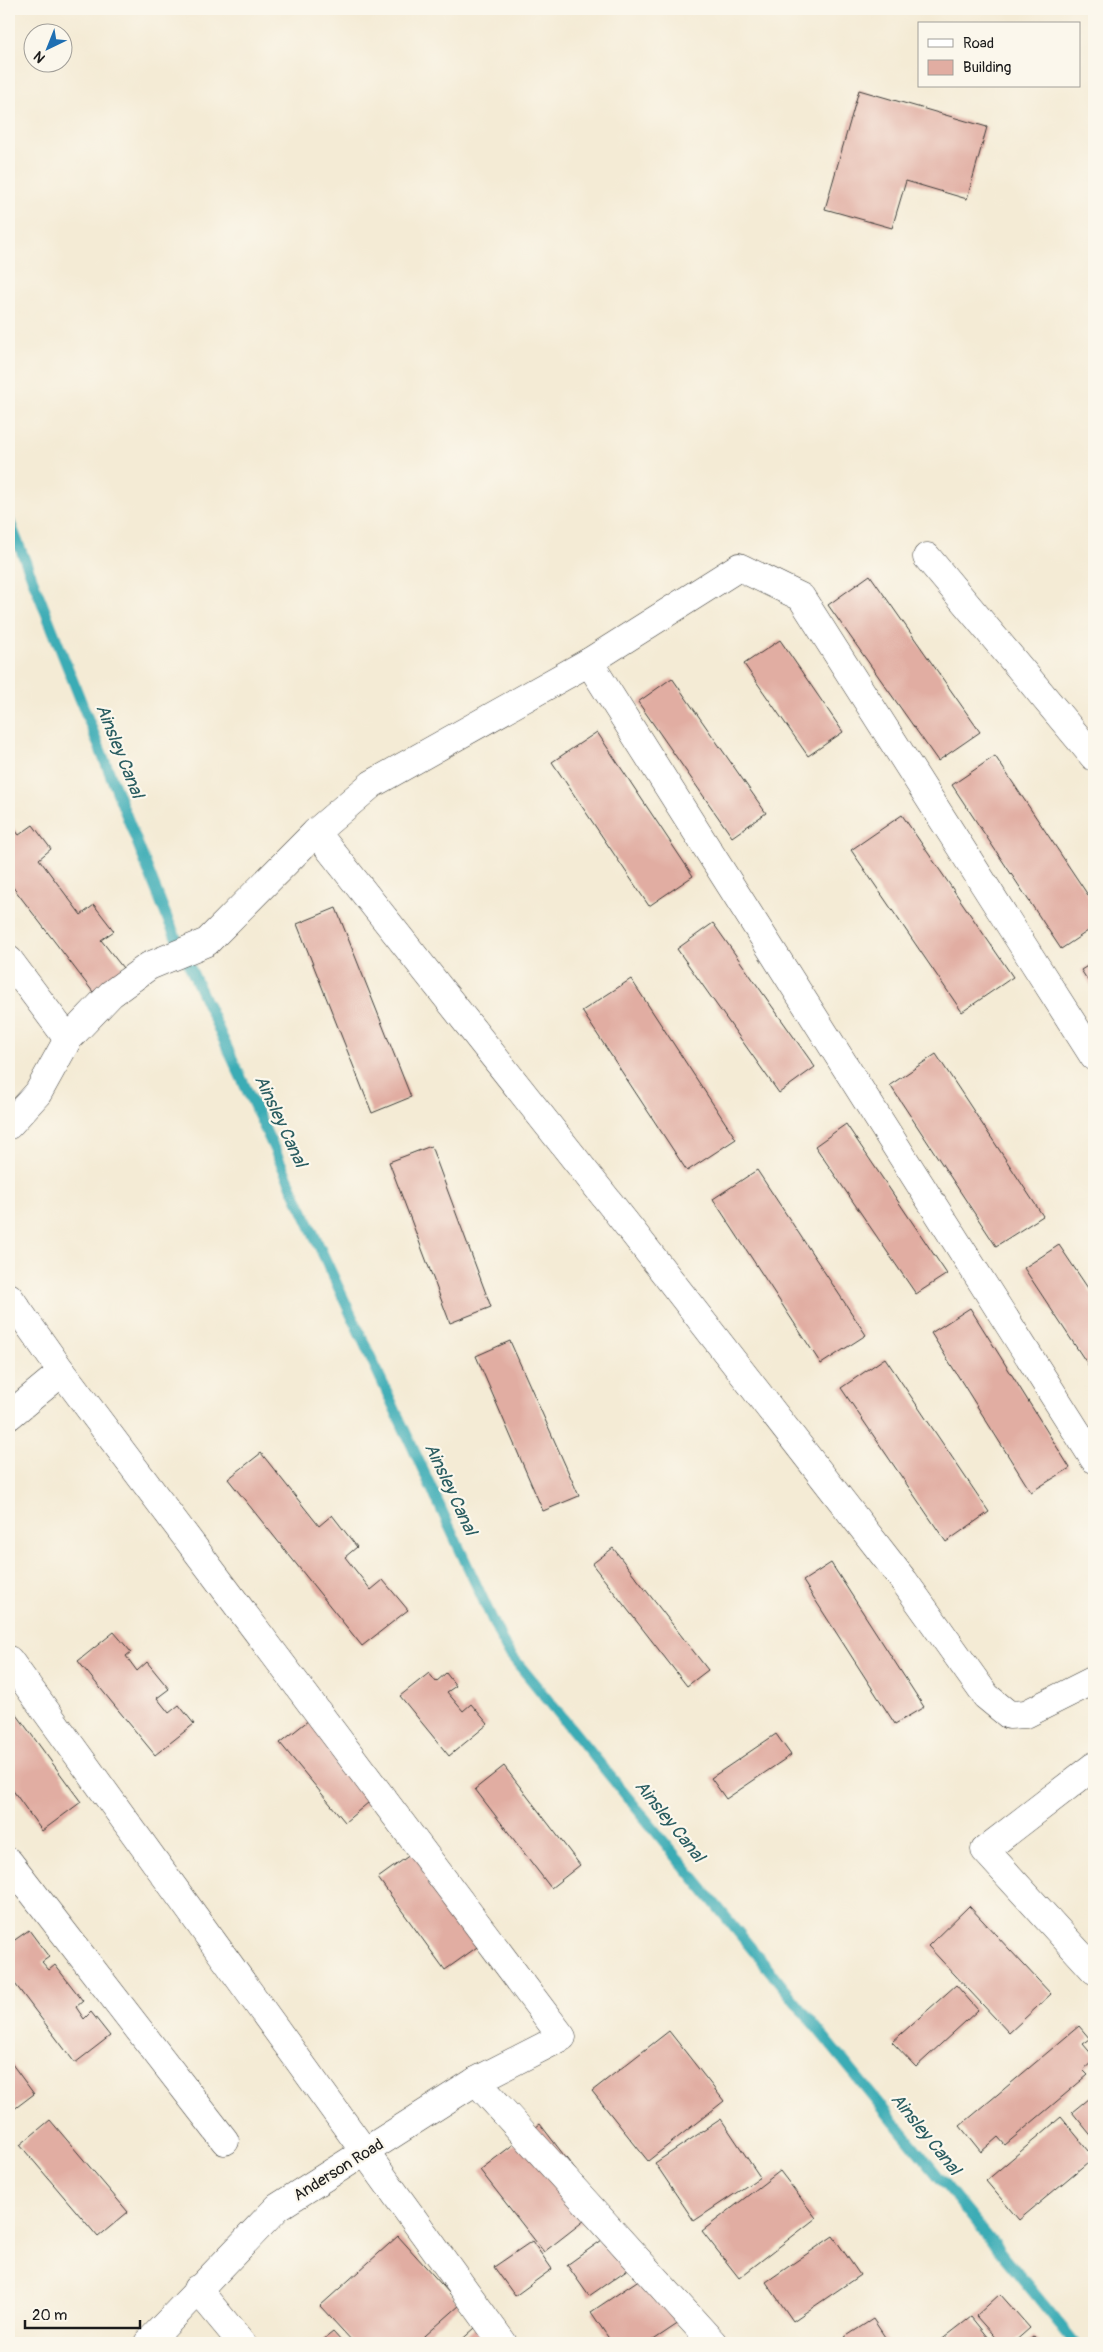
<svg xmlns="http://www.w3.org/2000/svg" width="1103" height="2352" viewBox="0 0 1103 2352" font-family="Pangolin,sans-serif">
  <rect width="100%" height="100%" fill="#fbf7ec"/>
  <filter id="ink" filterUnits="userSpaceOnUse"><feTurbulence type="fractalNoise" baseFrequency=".02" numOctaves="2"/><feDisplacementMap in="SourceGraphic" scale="10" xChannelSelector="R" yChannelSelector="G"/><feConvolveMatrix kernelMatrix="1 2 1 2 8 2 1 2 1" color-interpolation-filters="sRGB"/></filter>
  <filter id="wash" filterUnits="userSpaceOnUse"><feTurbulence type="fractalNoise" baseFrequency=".0096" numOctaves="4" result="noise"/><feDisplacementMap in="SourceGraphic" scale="20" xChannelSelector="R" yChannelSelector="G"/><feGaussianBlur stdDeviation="1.12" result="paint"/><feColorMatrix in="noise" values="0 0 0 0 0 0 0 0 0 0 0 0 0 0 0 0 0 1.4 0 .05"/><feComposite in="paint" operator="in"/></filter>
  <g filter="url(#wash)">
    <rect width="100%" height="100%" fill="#f4ebd5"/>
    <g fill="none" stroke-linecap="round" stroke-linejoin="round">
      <polyline stroke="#3bacb5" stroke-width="11" points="9,520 168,920 506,1649 1075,2343"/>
    </g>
    <g id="blocks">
      <g fill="#e1ada2">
        <polygon points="859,90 987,127 967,199 906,181 892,228 825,209"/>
        <polygon points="870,575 980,732 938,761 828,605"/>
        <polygon points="780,640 843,732 808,756 744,664"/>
        <polygon points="672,678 766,813 732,837 638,702"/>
        <polygon points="597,732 693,876 649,906 552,762"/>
        <polygon points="995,756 1094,904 1094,927 1061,949 952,785"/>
        <polygon points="902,815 1013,977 962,1012 851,850"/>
        <polygon points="9,822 19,835 33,825 51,849 39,859 81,915 94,905 114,931 101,940 123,968 93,992 9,882"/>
        <polygon points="336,908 411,1097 372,1113 297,924"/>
        <polygon points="713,923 815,1067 779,1093 677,949"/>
        <polygon points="1094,962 1094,990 1081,970"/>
        <polygon points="631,979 736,1139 687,1171 582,1011"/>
        <polygon points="936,1054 1043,1216 996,1246 890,1085"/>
        <polygon points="846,1124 947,1274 916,1294 815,1146"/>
        <polygon points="431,1146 491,1307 450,1323 389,1162"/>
        <polygon points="757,1170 866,1335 821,1364 713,1199"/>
        <polygon points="1059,1245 1094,1297 1094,1374 1024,1268"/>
        <polygon points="970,1308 1070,1468 1031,1492 931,1333"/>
        <polygon points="510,1341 579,1496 543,1511 476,1356"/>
        <polygon points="885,1358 989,1512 946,1542 841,1388"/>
        <polygon points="261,1453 319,1526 332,1515 357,1547 345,1557 371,1590 383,1580 408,1610 362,1646 228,1479"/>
        <polygon points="613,1548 708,1670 687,1686 592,1564"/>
        <polygon points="831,1563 924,1707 895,1724 803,1581"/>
        <polygon points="114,1632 131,1652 126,1656 137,1671 147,1662 169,1689 157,1698 169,1713 179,1705 194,1724 155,1755 78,1661"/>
        <polygon points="429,1673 436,1682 446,1673 456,1686 447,1692 463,1711 471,1704 488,1724 449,1756 400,1696"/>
        <polygon points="9,1704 81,1802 42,1831 9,1785"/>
        <polygon points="309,1720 374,1798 345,1822 280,1743"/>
        <polygon points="776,1734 791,1755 726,1799 711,1778"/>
        <polygon points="504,1766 580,1865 551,1888 475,1789"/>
        <polygon points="414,1852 480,1945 445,1970 378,1878"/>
        <polygon points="969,1906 1051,1994 1009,2033 928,1946"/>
        <polygon points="29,1930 49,1957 42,1962 49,1970 55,1965 83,2001 76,2007 84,2019 91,2012 110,2036 75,2063 9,1976 9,1944"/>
        <polygon points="956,1985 978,2010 916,2067 892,2042"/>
        <polygon points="1079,2026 1090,2039 1083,2044 1094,2057 1094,2060 1083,2070 1088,2075 1005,2145 998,2137 981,2152 960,2126"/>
        <polygon points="669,2031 724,2101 648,2161 592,2091"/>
        <polygon points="9,2060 34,2094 9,2113"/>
        <polygon points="1094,2094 1094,2139 1072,2112"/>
        <polygon points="1061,2117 1094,2157 1019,2220 986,2181"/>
        <polygon points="721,2119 760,2177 694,2221 655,2163"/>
        <polygon points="50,2120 128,2212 98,2237 20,2145"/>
        <polygon points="540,2124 603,2206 544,2252 480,2170"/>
        <polygon points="780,2171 816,2218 739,2278 702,2231"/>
        <polygon points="616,2230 638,2262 589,2296 567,2265"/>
        <polygon points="398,2236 460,2305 417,2343 354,2343 320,2306"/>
        <polygon points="833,2236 860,2275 793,2321 766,2282"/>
        <polygon points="532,2241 552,2269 515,2296 494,2267"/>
        <polygon points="655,2269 688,2317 649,2343 612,2343 591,2312"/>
        <polygon points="1000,2294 1030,2328 1013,2343 1000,2343 976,2316"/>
        <polygon points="971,2317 992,2343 942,2343 940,2341"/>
        <polygon points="873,2319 889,2343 849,2343 845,2337"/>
        <polygon points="475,2328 489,2343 458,2343"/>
        <polygon points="333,2332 343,2343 319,2343"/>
        <polygon points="1034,2336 1040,2343 1026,2343"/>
      </g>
    </g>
  </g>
  <g filter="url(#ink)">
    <use href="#blocks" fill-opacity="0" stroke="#3c3b38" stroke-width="1"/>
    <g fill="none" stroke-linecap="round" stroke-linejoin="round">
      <defs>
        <g id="minor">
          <polyline points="927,557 1094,757"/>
          <polyline points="589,662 1094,1459"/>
          <polyline points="316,832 372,784 589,662 739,567 801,597 1094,1057"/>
          <polyline points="9,960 68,1039"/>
          <polyline points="9,1125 38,1093 68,1039 111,994 149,966 207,942 316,832 632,1231 904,1581 986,1696 1009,1715 1026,1714 1094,1680"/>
          <polyline points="9,1297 62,1372 562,2037 476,2081 278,2207 148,2343"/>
          <polyline points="9,1416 62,1372"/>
          <polyline points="9,1660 503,2343"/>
          <polyline points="1094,1766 985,1850 1094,1970"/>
          <polyline points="9,1862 225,2141"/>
          <polyline points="476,2081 713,2343"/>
          <polyline points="197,2289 242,2343"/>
        </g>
      </defs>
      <use href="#minor" stroke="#3c3b38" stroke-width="29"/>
      <use href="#minor" stroke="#fff" stroke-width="28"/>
    </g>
  </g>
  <g text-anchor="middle" stroke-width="4.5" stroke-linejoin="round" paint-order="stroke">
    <g font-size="16" fill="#1c1c1c" stroke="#fbf7ec">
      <text transform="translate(338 2169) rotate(-32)" y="6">Anderson Road</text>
    </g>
    <g font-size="18" font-style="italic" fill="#2a5d61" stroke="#fbf7ec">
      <text transform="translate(120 751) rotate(68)" y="6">Ainsley Canal</text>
      <text transform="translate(281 1121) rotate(65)" y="6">Ainsley Canal</text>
      <text transform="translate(451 1489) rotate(65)" y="6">Ainsley Canal</text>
      <text transform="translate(670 1821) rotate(51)" y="6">Ainsley Canal</text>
      <text transform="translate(926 2134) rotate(51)" y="6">Ainsley Canal</text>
    </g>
  </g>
  <rect width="1103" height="2352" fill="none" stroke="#fbf7ec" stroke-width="30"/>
  <rect x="918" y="22" width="162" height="65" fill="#fbf7ec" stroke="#a29f99"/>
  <rect x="928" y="39" width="25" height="8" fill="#ffffff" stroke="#a29f99"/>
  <text x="963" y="48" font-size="15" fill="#1c1c1c">Road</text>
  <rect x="928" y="60" width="25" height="15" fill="#e1ada2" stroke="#a29f99"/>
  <text x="963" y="72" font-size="15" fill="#1c1c1c">Building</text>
  <g transform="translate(48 48) rotate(223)"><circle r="24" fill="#fbf7ec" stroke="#a29f99"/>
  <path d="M0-4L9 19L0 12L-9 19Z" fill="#1f6fb2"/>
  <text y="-8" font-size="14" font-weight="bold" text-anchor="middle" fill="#1c1c1c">N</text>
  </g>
  <path d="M25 2320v8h115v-8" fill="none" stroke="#1c1c1c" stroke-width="2.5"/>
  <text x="32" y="2320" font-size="15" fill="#1c1c1c" stroke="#fbf7ec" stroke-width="4" paint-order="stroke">20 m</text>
</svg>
